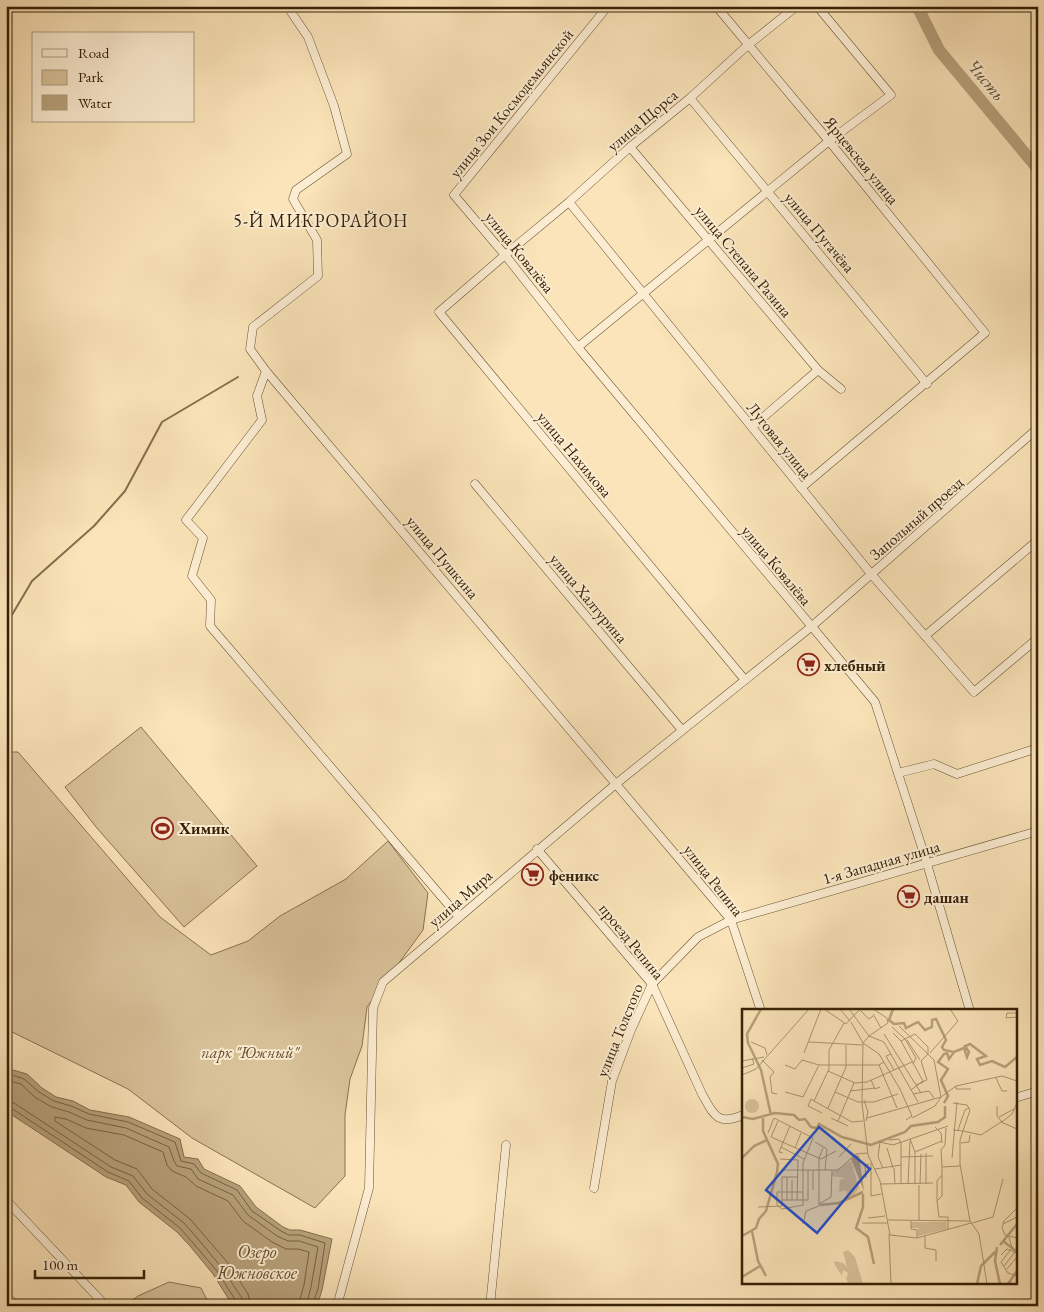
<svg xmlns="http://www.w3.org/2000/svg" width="1044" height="1312" viewBox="0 0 1044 1312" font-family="'EB Garamond',serif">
  <rect width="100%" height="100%" fill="#fbe4b9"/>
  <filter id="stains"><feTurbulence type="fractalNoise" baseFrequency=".004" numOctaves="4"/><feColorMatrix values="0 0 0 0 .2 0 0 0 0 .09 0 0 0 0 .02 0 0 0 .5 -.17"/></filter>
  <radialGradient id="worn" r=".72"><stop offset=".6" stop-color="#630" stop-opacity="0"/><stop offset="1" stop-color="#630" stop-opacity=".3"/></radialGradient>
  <g fill="#dac39b" stroke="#887250">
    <polygon points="141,727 257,866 184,927 96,827 65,787"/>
    <polygon points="6,752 18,752 160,917 211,955 248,941 280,916 346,879 388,841 428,893 423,930 367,1007 362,1046 350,1079 345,1115 345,1176 315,1208 192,1138 128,1089 6,1029"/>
    <polygon points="169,1282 201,1288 210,1306 125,1306 138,1296"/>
  </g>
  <polygon fill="#b8a27c" stroke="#846e4d" points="6,1068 27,1074 42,1088 56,1097 73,1101 90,1110 129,1117 180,1139 184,1157 198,1159 204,1169 240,1186 256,1207 283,1227 290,1230 300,1230 332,1239 322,1290 317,1306 233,1306 213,1274 190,1246 177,1232 139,1202 126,1185 106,1177 6,1111"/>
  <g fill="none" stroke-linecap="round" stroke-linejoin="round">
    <g stroke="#776241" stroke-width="1">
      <polyline points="6,1073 24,1079 39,1092 54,1101 71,1106 89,1114 128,1122 175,1142 181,1161 194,1164 201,1173 237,1190 252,1211 281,1231 289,1235 300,1235 325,1243 318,1289 312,1306"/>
      <polyline points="6,1080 21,1084 36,1098 52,1107 69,1112 87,1120 126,1128 169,1147 174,1161 177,1166 191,1169 198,1179 233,1195 248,1215 277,1236 288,1241 299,1241 318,1247 311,1287 306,1306"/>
      <polyline points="6,1101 14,1103 111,1167 133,1176 147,1194 184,1223 198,1239 222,1268 242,1298 244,1306"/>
      <polyline points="6,1107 11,1108 108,1172 129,1181 142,1198 180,1228 193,1243 217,1271 236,1301 237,1306"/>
      <polyline points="251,1306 248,1294 228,1263 190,1219 152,1189 137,1169 115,1160 55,1121 55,1117 66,1119 86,1128 124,1135 163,1152 167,1165 172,1171 186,1177 196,1186 228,1201 243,1221 272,1242 286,1249 298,1249 309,1252 304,1285 298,1306"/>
    </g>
    <polyline stroke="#846e4d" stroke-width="2" points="6,625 32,581 94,526 125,491 162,422 238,377"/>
    <polyline stroke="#b8a27c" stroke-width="12" points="917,6 939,50 1038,169"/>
    <defs>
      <g id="minor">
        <polyline points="287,6 308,37 334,106 347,154 296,190 293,199 317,240 318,276 253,327 250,349 266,371 731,920 761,1011"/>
        <polyline points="608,6 454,195 505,255 581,351 875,702 925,857 970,1011"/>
        <polyline points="716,6 829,141 985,333 801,488"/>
        <polyline points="690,98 927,384"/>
        <polyline points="630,147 818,370 841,389"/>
        <polyline points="569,202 872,575 974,692 1038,638"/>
        <polyline points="578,347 829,141 891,95 817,6"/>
        <polyline points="266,371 257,396 262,420 186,520 203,538 192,576 211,600 210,626 459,917"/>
        <polyline points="752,427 818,370"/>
        <polyline points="475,484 682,730"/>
        <polyline points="925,636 1038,540"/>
        <polyline points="745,680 439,312 505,255 569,202 630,147 690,98 748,45 797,6"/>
        <polyline points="898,773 934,764 957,774 1038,748"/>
        <path d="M537,849L652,984L702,1094C714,1115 717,1126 743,1115"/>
        <polyline points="1015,1098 1038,1091"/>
        <polyline points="594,1188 612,1081 631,1030 652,984 698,937 731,920 1038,831"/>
        <polyline points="6,1200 106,1306"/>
        <polyline points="6,1295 16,1306"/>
        <polyline points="337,1306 369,1188 373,1008 383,982 617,783 811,627 1038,428"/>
        <polyline points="490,1306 506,1145"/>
      </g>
    </defs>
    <use href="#minor" stroke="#675233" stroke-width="9"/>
    <use href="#minor" stroke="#fcedd2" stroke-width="8"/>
  </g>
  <defs>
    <symbol id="supermarket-ring" viewBox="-11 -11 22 22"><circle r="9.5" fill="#fcedd2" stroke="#8f2418" stroke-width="1.5"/><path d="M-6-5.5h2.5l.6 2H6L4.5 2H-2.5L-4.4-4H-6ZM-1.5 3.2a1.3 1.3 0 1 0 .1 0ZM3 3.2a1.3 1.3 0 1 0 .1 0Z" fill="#8f2418"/></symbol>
    <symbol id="stadium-ring" viewBox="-11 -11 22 22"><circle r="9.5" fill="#fcedd2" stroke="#8f2418" stroke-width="1.5"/><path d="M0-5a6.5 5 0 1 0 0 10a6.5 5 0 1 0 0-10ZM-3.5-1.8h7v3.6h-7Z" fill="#8f2418"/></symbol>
  </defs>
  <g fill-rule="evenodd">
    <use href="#supermarket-ring" x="796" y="652" width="25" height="25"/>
    <use href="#stadium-ring" x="150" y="816" width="25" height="25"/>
    <use href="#supermarket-ring" x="520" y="862" width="25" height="25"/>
    <use href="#supermarket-ring" x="896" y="884" width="25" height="25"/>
  </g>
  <g text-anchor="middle" stroke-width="4" stroke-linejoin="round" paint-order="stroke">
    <g font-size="16" fill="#362106" stroke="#fcedd2">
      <text transform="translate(511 103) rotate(-51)" y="6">улица Зои Космодемьянской</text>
      <text transform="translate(642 120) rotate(-40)" y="6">улица Щорса</text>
      <text transform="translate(862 160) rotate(51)" y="6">Ярцевская улица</text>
      <text transform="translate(820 232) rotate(50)" y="6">улица Пугачёва</text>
      <text transform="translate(520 252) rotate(51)" y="6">улица Ковалёва</text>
      <text transform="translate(744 261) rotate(50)" y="6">улица Степана Разина</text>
      <text transform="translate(780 440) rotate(51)" y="6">Луговая улица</text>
      <text transform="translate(575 454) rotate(50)" y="6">улица Нахимова</text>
      <text transform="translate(916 518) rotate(-41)" y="6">Запольный проезд</text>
      <text transform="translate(443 557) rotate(50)" y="6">улица Пушкина</text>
      <text transform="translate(777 565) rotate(50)" y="6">улица Ковалёва</text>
      <text transform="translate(589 598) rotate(50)" y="6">улица Халтурина</text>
      <text transform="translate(881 862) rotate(-16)" y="6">1-я Западная улица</text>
      <text transform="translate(714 880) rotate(52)" y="6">улица Репина</text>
      <text transform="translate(460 898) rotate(-41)" y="6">улица Мира</text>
      <text transform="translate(632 941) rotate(51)" y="6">проезд Репина</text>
      <text transform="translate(619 1030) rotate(-68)" y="6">улица Толстого</text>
    </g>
    <g font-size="16" font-weight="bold" fill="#362106" stroke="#fcedd2" text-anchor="start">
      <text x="824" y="671">хлебный</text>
      <text x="179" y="834">Химик</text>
      <text x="549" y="881">феникс</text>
      <text x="924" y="903">дашан</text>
    </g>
    <g font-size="16" font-style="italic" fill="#5f4a2b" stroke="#fcedd2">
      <text x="250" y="1058">парк "Южный"</text>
    </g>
    <g font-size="18" font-style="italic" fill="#644e2f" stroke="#fcedd2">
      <text transform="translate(986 80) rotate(50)" y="6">Чисть</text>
      <text x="257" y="1258">Озеро<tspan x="257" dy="21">Южновское</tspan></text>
    </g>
    <g font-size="18" letter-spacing="1" fill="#362106" stroke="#fcedd2">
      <text x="321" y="227">5-Й МИКРОРАЙОН</text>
    </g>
  </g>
  <g transform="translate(742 1009)">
    <rect width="275" height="275" fill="#fbe4b9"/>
    <path d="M3 97a7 7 0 1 1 14 0a7 7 0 1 1-14 0ZM109,152L117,179L112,186L106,188L104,181L97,183L98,171L103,169L90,167V163ZM170,213H204L205,220L176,227V219H169ZM106,241L113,248L121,275H107L104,270L106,264L101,261L100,267L93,256L92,252L101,254L105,258L101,243Z" fill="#dac39b"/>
    <path d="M114,146L117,147L122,182L109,150Z" fill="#b8a27c"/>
    <path fill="none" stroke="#b8a27c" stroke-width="2.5" d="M19,0L5,25L6,34L19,61L29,106M151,0L147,11L152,15L162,14L164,19L176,13L183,21L190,18V11L194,10L204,31L200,38L202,41L212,43L222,39L225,48L227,43L223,37L228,35L244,47L235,50L238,56L250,52L263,58L275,48M202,94L206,87L199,71L206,60L196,53L202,45L205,44L207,50L212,43M0,108L11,110L33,104L52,106L57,111L63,110L69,118L75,119L77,115L100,128L129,136L163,123L169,117L196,113L203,108V97M0,149L12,137L25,131M121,185V198L114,219L126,228L132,255M78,196L97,194L121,183M10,222L16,252L24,267M0,227L14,219L17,210L24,202L35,163L36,155L21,122V109M261,232L274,242M258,236L275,215M255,238L253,252L258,275M0,268L18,257M235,275L239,257L253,243M266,275L275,262"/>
    <path fill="none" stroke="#ac9671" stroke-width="1" d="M82,0L104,15L118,0M98,0L108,12M107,0L127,27L142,33L176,93M117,0L127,10L131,7M275,4H265L264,9L275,8M131,5L139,19M109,13L121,34L120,94L126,146L138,172L148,226L175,229L229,214M157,17L192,51L199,88M150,18L163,30L174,49L171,55M151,24L159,32L181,72M142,25L179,84M127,27L121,34L137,45L158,80L170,107L164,111M127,27L146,14L145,9L131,0M165,31L178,51M159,32L173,25L186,38V45L179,52L185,71L174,76M9,33L23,39L25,46M67,33L121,36M62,44L79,0M188,44L216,12L208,0M149,45L144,47L152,61M20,51L32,63L28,68L30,84L35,85M0,52L22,48M43,56L53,60L60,51L77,56H137L142,53M137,56L155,99M0,59L12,55L10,49M86,62L113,74L125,73L170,53M0,66L14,60L67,0M254,69L260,82H265M129,71L133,80L138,78M214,77V80H229M169,81L181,72L179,75M108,82L133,79M43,83L61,88L77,56M93,83L116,93H132L156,85M171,85L187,82L192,89M122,91L126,103L124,112M72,92L87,60V41L102,14M72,92L110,113L121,112M72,92L69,90L66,97L80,104M255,97V107L260,113L270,105L275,94M86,99L104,58V36M257,108L272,100M89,109L106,117M125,109L199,88L214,77L260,67L275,72M170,109L193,97L199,88M36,112L29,128L79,150L94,142M96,112L112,74M193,118L199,124L200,134M211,121L221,122L228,101L225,96L211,94M216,121L223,101L227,99M26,124L32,109L71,129L61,154V196L40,200L35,196V183H61M168,130L173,143V175M147,131L157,130L159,134V175M73,133L85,140L83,161M219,134L227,133L228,126M39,138L62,150M53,139L59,124M145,139L151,159M199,140L200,158M199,141L203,136L204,119M173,143L200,132M41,144L37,143L48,117M184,144V175M97,148L109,135M159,148L191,147M210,149L215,93M38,150L56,151L55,191M129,154V187L139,185M141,159L136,148L138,133L151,136L206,117M152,159L153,175M133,160L159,156M40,161H96L114,145L125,144M71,161V181M200,166L195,172V192L197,208H206V221M124,169L123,156L127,155M50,171V191M138,175L191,174M166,175L168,132M178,175L179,145M177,176V212M40,191H66V161M45,191V168M195,192L200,187V158L218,157M77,195L89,188L90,161M16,198L40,197V168H56M275,199L262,212L260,219L263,226L275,229M126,209L143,207M146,211L228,212M169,212V220L175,221V229M120,214H145M230,214L251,208L261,170M61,215L64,202L77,197V149L81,139M261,215L275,208M147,225L149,275M183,227V239L194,241V252M267,228L270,239L259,253L266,264L275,267M259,246L265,240L275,244M262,257L273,243M265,260L275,248M245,275L237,225L228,212L218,155V131L221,122L239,126L259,113L275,120"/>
    <path fill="#1d4ed8" fill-opacity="0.15" stroke="#1d4ed8" stroke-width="2.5" d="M77,118L128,160L75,224L24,181Z"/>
    <rect width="275" height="275" fill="none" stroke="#362106" stroke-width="2.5"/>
  </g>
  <rect width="1044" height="1312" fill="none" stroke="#fbe4b9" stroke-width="25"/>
  <rect x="8" y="8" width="1029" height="1297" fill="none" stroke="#362106" stroke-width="2.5"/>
  <rect x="12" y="12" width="1019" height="1287" fill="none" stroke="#362106"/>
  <rect x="32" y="32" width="162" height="90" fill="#fcedd2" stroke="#ad9b80"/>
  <rect x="42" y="49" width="25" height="8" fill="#fcedd2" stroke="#ad9b80"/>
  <text x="78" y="58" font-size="15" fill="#362106">Road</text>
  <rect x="42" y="70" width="25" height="15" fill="#dac39b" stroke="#ad9b80"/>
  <text x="78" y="82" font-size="15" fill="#362106">Park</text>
  <rect x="42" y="95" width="25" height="15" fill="#b8a27c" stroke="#ad9b80"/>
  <text x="78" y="108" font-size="15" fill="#362106">Water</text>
  <path d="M35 1270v8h109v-8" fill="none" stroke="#362106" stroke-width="2.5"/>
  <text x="42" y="1270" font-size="15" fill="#362106" stroke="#fcedd2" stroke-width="4" paint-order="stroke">100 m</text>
  <rect width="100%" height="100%" filter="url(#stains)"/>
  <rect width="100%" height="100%" fill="url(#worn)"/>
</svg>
